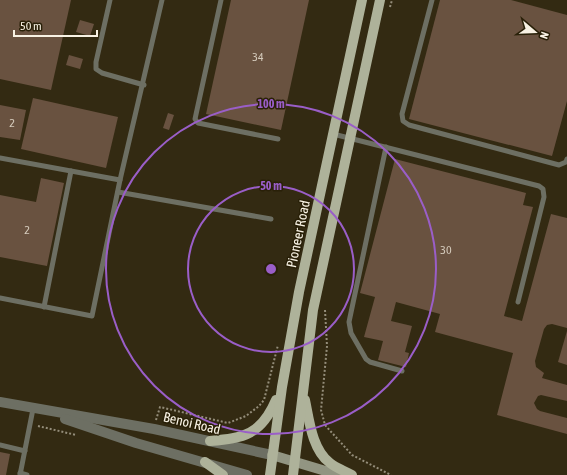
<svg xmlns="http://www.w3.org/2000/svg" width="567" height="475" viewBox="0 0 567 475" font-family="'Asap Condensed',sans-serif">
  <rect width="100%" height="100%" fill="#332a12"/>
  <g fill="#695240">
    <polygon points="0,0 71,0 51,90 0,79"/>
    <polygon points="231,0 309,0 281,130 206,114"/>
    <polygon points="440,0 511,0 567,15 567,101 552,156 409,119"/>
    <polygon points="80,20 94,24 90,36 76,32"/>
    <polygon points="69,55 83,59 80,69 66,65"/>
    <polygon points="33,98 118,117 106,168 21,149"/>
    <polygon points="0,105 26,110 20,140 0,137"/>
    <polygon points="168,113 174,115 169,130 163,128"/>
    <polygon points="395,159 526,193 523,205 533,207 504,316 522,321 551,214 567,218 567,328 552,324 547,325 544,329 535,361 536,367 544,373 542,378 567,385 567,401 541,395 538,396 534,403 537,409 540,411 567,418 567,434 497,415 513,353 435,332 440,314 396,302 391,321 412,326 405,352 409,353 406,367 378,360 383,341 364,337 375,297 360,293"/>
    <polygon points="41,178 64,183 47,266 0,257 0,195 36,202"/>
    <polygon points="567,331 567,365 558,362"/>
    <polygon points="0,452 10,454 6,475 0,475"/>
  </g>
  <g fill="none" stroke-linecap="round" stroke-linejoin="round">
    <g stroke="#948d7a" stroke-width="2" stroke-dasharray="2 2" stroke-linecap="butt">
      <polyline points="390,7 392,0"/>
      <polyline points="325,310 327,346 321,410 325,425 352,455 391,475"/>
      <polyline points="156,420 160,407 228,423 246,416 259,406 264,400 278,345"/>
      <polyline points="38,426 76,435"/>
    </g>
    <g stroke="#6d6f63" stroke-width="5">
      <polyline points="110,0 96,62 96,69 102,73 144,85"/>
      <polyline points="221,0 195,119 198,123 278,139"/>
      <polyline points="432,0 402,114 403,121 409,125 559,165 566,162 567,159"/>
      <polyline points="333,134 539,186 543,189 544,197 518,302"/>
      <polyline points="386,147 349,322 351,333 366,359 370,362 402,371"/>
      <polyline points="0,158 120,180"/>
      <polyline points="118,192 271,219"/>
      <polyline points="0,298 92,316 120,180 162,0"/>
      <polyline points="44,307 71,171"/>
      <polyline points="0,445 25,451"/>
      <polyline points="20,473 27,475"/>
      <polyline points="20,475 33,409"/>
    </g>
    <g stroke="#6d6f63" stroke-width="10">
      <polyline points="0,402 154,429 272,455"/>
      <polyline points="65,419 136,443 247,475"/>
    </g>
    <polyline stroke="#929582" stroke-width="10" points="272,455 339,475"/>
    <g stroke="#aeb29a" stroke-width="10">
      <path d="M305,400C309,419 312,450 330,463C336,468 345,471 352,475"/>
      <path d="M210,441C244,438 261,435 276,400"/>
      <polyline points="205,462 223,475"/>
      <polyline points="270,475 282,387 299,292 362,0"/>
      <polyline points="293,475 313,310 380,0"/>
    </g>
  </g>
  <g fill="none" stroke="#9a5ec8" stroke-width="2">
    <circle cx="271" cy="269" r="83"/>
    <circle cx="271" cy="269" r="165"/>
  </g>
  <g text-anchor="middle" stroke-width="3" stroke-linejoin="round" paint-order="stroke">
    <g font-size="12" fill="#d4cabb">
      <text x="258" y="61">34</text>
      <text x="12" y="127">2</text>
      <text x="27" y="234">2</text>
      <text x="446" y="254">30</text>
    </g>
    <g font-size="14" fill="#f8f2e4" stroke="#292008">
      <text transform="translate(298 234) rotate(-78)" y="5">Pioneer Road</text>
      <text transform="translate(192 423) rotate(13)" y="5">Benoi Road</text>
    </g>
  </g>
  <circle cx="271" cy="269" r="6" fill="#9a5ec8" stroke="#292008" stroke-width="2"/>
  <g font-size="12" text-anchor="middle" font-weight="bold" fill="#9a5ec8" stroke="#292008" stroke-width="3" stroke-linejoin="round" paint-order="stroke">
    <text x="271" y="108">100 m</text>
    <text x="271" y="190">50 m</text>
  </g>
  <g transform="translate(535 32) rotate(109)" stroke="#292008" stroke-width="3" paint-order="stroke">
  <path d="M0-3L7 15L0 10L-7 15Z" fill="#f8f2e4"/>
  <text y="-6" font-size="11" font-weight="bold" text-anchor="middle" fill="#f8f2e4">N</text>
  </g>
  <path d="M14 30v6h83v-6" fill="none" stroke="#f8f2e4" stroke-width="2"/>
  <text x="20" y="30" font-size="12" fill="#f8f2e4" stroke="#292008" stroke-width="3" paint-order="stroke">50 m</text>
</svg>
